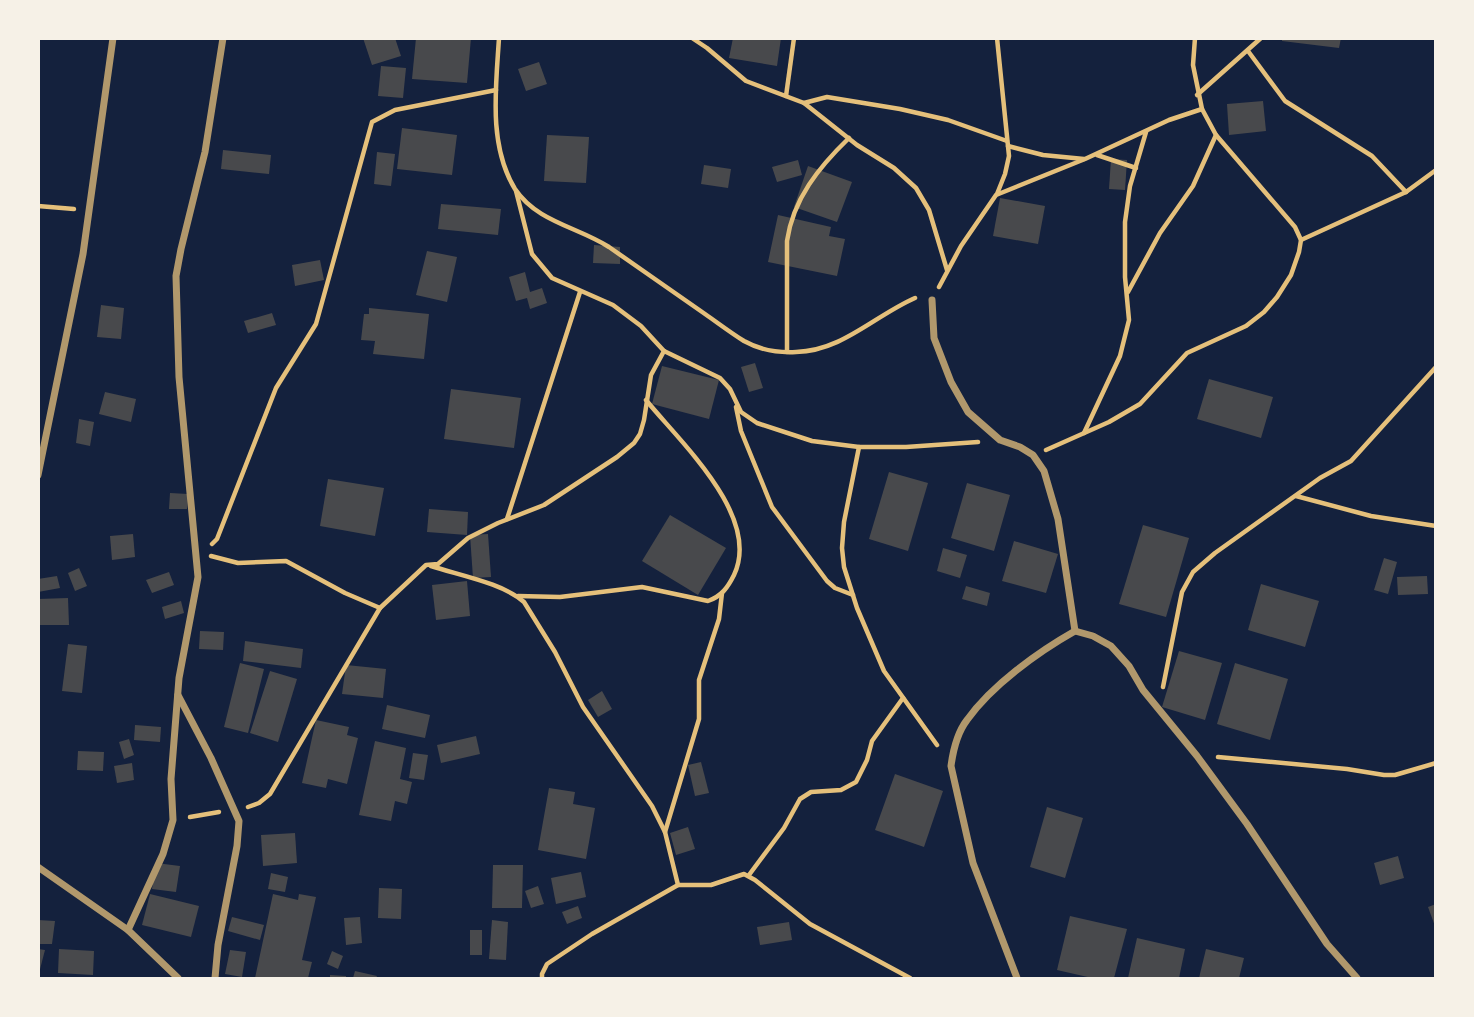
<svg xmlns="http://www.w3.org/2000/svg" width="1474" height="1017" viewBox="0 0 1474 1017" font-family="Raleway,sans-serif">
  <rect width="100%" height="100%" fill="#14213d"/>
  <g fill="#48494c">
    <polygon points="363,38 395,38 401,56 372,65"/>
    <polygon points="416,38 471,38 467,83 412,79"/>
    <polygon points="733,38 781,38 777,66 729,58"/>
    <polygon points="1282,38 1341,38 1339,48 1282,41"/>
    <polygon points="539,62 547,84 526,91 518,69"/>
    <polygon points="381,66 406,68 403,98 378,96"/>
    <polygon points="1263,101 1266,131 1229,135 1227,104"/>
    <polygon points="402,128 457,135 452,175 397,169"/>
    <polygon points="547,135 589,137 586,183 544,181"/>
    <polygon points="223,150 271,155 269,174 221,169"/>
    <polygon points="377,152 395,154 391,186 374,184"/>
    <polygon points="1111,159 1127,160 1125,190 1109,189"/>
    <polygon points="798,160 802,175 777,182 772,167"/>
    <polygon points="704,165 731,169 728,188 701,184"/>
    <polygon points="808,166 852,182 837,222 794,207"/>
    <polygon points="1000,198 1045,206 1038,244 993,236"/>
    <polygon points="441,204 501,209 498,235 438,229"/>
    <polygon points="778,215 831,227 829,236 845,239 837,276 768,262"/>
    <polygon points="594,245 620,247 620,264 593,263"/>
    <polygon points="427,251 457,257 447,302 416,295"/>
    <polygon points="320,260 324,280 295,286 292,265"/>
    <polygon points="525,272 530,292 542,288 547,303 530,309 527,298 516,301 509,277"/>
    <polygon points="101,305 124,308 121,339 97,337"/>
    <polygon points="369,308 429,314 424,359 373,354 375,341 361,340 364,314 369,314"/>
    <polygon points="272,313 276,325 248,333 244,321"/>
    <polygon points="755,363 763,388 749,392 741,367"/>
    <polygon points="662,366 719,380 709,419 652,404"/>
    <polygon points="1209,379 1273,397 1261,438 1197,419"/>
    <polygon points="451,389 521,398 514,448 444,439"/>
    <polygon points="105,392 136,399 131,422 99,414"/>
    <polygon points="79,419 94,422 90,446 76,443"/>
    <polygon points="889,472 928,483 908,551 869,539"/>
    <polygon points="328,479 384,488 375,536 320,526"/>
    <polygon points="967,483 1010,495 994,551 951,538"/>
    <polygon points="170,493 188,494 187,509 169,509"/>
    <polygon points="429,509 468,512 467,535 427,532"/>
    <polygon points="670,515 726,548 698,595 642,561"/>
    <polygon points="1143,525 1189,538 1166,617 1119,604"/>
    <polygon points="133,534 135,557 112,560 110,536"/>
    <polygon points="488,534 491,577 473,578 470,535"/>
    <polygon points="1014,541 1058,554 1046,593 1002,581"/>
    <polygon points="943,548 967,555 960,578 937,571"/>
    <polygon points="1384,558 1397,562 1388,594 1374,590"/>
    <polygon points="79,568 87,586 75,591 68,573"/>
    <polygon points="169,572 174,585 152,593 146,580"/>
    <polygon points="57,576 60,588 38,592 38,579"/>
    <polygon points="1427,576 1428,594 1398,595 1397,577"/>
    <polygon points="467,581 470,616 436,620 432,585"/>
    <polygon points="1261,584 1319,601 1305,647 1248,630"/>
    <polygon points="966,586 990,593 987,606 962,599"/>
    <polygon points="68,598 69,625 38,625 38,599"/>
    <polygon points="181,601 184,613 165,619 162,607"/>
    <polygon points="200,631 224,632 223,650 199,649"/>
    <polygon points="245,641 303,649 301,668 243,661"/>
    <polygon points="68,644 87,646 82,693 62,691"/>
    <polygon points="1179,651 1222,663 1205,720 1162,707"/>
    <polygon points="240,663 264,669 248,733 224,727"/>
    <polygon points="1235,663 1288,679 1270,740 1217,724"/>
    <polygon points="346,665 386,669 383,698 342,694"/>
    <polygon points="270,671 297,679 278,742 250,733"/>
    <polygon points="602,691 612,709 598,717 588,700"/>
    <polygon points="387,705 430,715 425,738 382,729"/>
    <polygon points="316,720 349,727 347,735 358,738 347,784 328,779 326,788 302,783"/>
    <polygon points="135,725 161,727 160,742 134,740"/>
    <polygon points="476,736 480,754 441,763 437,745"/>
    <polygon points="129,739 134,755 124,759 119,742"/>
    <polygon points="375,741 406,748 400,779 412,782 407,804 395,801 391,821 359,815"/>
    <polygon points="78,751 104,752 103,771 77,770"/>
    <polygon points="413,753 428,755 424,780 409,778"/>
    <polygon points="701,762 709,793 695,796 688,765"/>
    <polygon points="132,763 134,780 117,783 114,766"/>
    <polygon points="895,774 943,791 924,847 875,830"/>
    <polygon points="549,788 575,792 573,804 595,808 586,859 538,850"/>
    <polygon points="1047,807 1083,818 1065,878 1030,867"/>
    <polygon points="688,827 695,849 676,855 670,833"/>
    <polygon points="295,833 297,863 263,866 261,835"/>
    <polygon points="1398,856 1404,878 1380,885 1374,863"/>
    <polygon points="156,863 180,866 176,892 152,889"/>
    <polygon points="493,865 523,865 522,908 492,908"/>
    <polygon points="581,872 586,897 556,904 551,878"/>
    <polygon points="271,873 288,877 285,892 268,889"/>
    <polygon points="538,886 544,904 531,908 525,891"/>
    <polygon points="379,888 402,889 401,919 378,918"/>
    <polygon points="150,894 199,906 191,937 142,925"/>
    <polygon points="273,894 298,900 299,894 316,897 302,960 312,962 308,978 255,978"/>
    <polygon points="1436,904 1436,926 1435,926 1428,907"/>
    <polygon points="578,906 582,918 567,924 562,912"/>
    <polygon points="1070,916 1127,929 1114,978 1092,978 1057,970"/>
    <polygon points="232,917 264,925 260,940 228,931"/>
    <polygon points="360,917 362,943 346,945 344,918"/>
    <polygon points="38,920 55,921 52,944 38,944"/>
    <polygon points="492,920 508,922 506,960 489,959"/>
    <polygon points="789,922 792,940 760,945 757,927"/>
    <rect x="470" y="930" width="12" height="25"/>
    <polygon points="1137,938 1185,949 1179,978 1128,978"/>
    <polygon points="38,949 45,950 39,973 38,973"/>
    <polygon points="59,949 94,951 93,975 58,973"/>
    <polygon points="1206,949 1244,958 1239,978 1199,978"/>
    <polygon points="230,950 246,952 242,977 225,974"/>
    <polygon points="332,951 343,956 338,969 327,964"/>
    <polygon points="355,971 377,976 376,978 353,978"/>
    <polygon points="330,975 346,976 346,978 330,978"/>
  </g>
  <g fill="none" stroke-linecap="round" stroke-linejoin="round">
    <g stroke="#e5c07b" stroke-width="4.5">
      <path d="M499,38C496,87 488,145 515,189C537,222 578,227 609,247C641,269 673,292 705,314C718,323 731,333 744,341C760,350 778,353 796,352C842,351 874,316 915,298"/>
      <polyline points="692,38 707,48 746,81 804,103 857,145 894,168 916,188 929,210 947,270"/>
      <polyline points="1248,51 1285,101 1372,156 1406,192"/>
      <polyline points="1197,95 1261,38"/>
      <polyline points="786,96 794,38"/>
      <polyline points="804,103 827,97 900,109 948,120 1007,141"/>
      <polyline points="1008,146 1043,155 1084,159"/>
      <polyline points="1097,155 1136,168"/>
      <polyline points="516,191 532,254 552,278 613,305 641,326 664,351 720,378 730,389 741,412 757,423 812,441 859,447 906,447 978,442"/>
      <polyline points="997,194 1005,174 1009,156 997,38"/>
      <polyline points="38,206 74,209"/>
      <polyline points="1301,240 1406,192 1436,170"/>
      <polyline points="939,287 961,246 996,195 1085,159 1169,120 1202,109"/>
      <polyline points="1128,292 1160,233 1193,186 1216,135"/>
      <path d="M787,352V241C793,199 819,167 849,138"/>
      <polyline points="736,407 741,431 772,507 827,581 835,588 853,595"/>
      <polyline points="1084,433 1120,356 1129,320 1125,277 1125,222 1130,186 1146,132"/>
      <polyline points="859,447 844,522 842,548 844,567 857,608 884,671 937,745"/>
      <polyline points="1046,450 1109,422 1140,404 1187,353 1246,326 1264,312 1277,297 1291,275 1299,252 1301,240 1295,227 1216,135 1202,109 1193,65 1195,38"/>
      <polyline points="1296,496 1371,516 1436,526"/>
      <polyline points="507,519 580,292"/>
      <polyline points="212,544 217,539 276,388 316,324 372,122 395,110 496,90"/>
      <polyline points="211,556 238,563 286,561 345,593 380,608"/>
      <path d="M431,566C458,575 503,583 524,602L555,652L583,707L652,806L665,832L678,885"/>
      <path d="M518,596L560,597L642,587L708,601C722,596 728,587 734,575C762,516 679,441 646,400"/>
      <polyline points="1163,687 1182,592 1193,572 1215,553 1320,478 1351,461 1436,367"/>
      <polyline points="1218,757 1347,769 1384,775 1395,775 1436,763"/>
      <polyline points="248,807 259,803 270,794 380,608 426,565 438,564 468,538 498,523 544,505 617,457 634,443 640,434 644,420 651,375 664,351"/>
      <polyline points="190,817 219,812"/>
      <polyline points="665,832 699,719 699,680 719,619 722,593"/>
      <polyline points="749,875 784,828 800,799 811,792 841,790 856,782 867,760 872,741 903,698"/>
      <polyline points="542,978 542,974 547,964 592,934 678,885 711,885 744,874 755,880 810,924 910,978"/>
    </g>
    <g stroke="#b1986c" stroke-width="7">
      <polyline points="932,300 934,338 951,382 968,412 1000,440 1020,447 1033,455 1044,471 1058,519 1075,631"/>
      <polyline points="38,475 83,254 113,38"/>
      <polyline points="178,695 211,758 239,821 237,846 218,945 215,978"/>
      <polyline points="38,867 128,930 178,978"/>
      <polyline points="128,930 163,854 173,820 171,779 179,678 198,577 179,377 176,276 181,249 205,152 223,38"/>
      <path d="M1017,978L973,863L951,766C953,751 957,733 967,720C992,685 1038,652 1075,631L1093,636L1111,646L1129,666L1143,690L1197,756L1247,824L1327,944L1357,978"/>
    </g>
  </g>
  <rect width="1474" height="1017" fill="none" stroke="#f6f1e7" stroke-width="80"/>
</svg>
